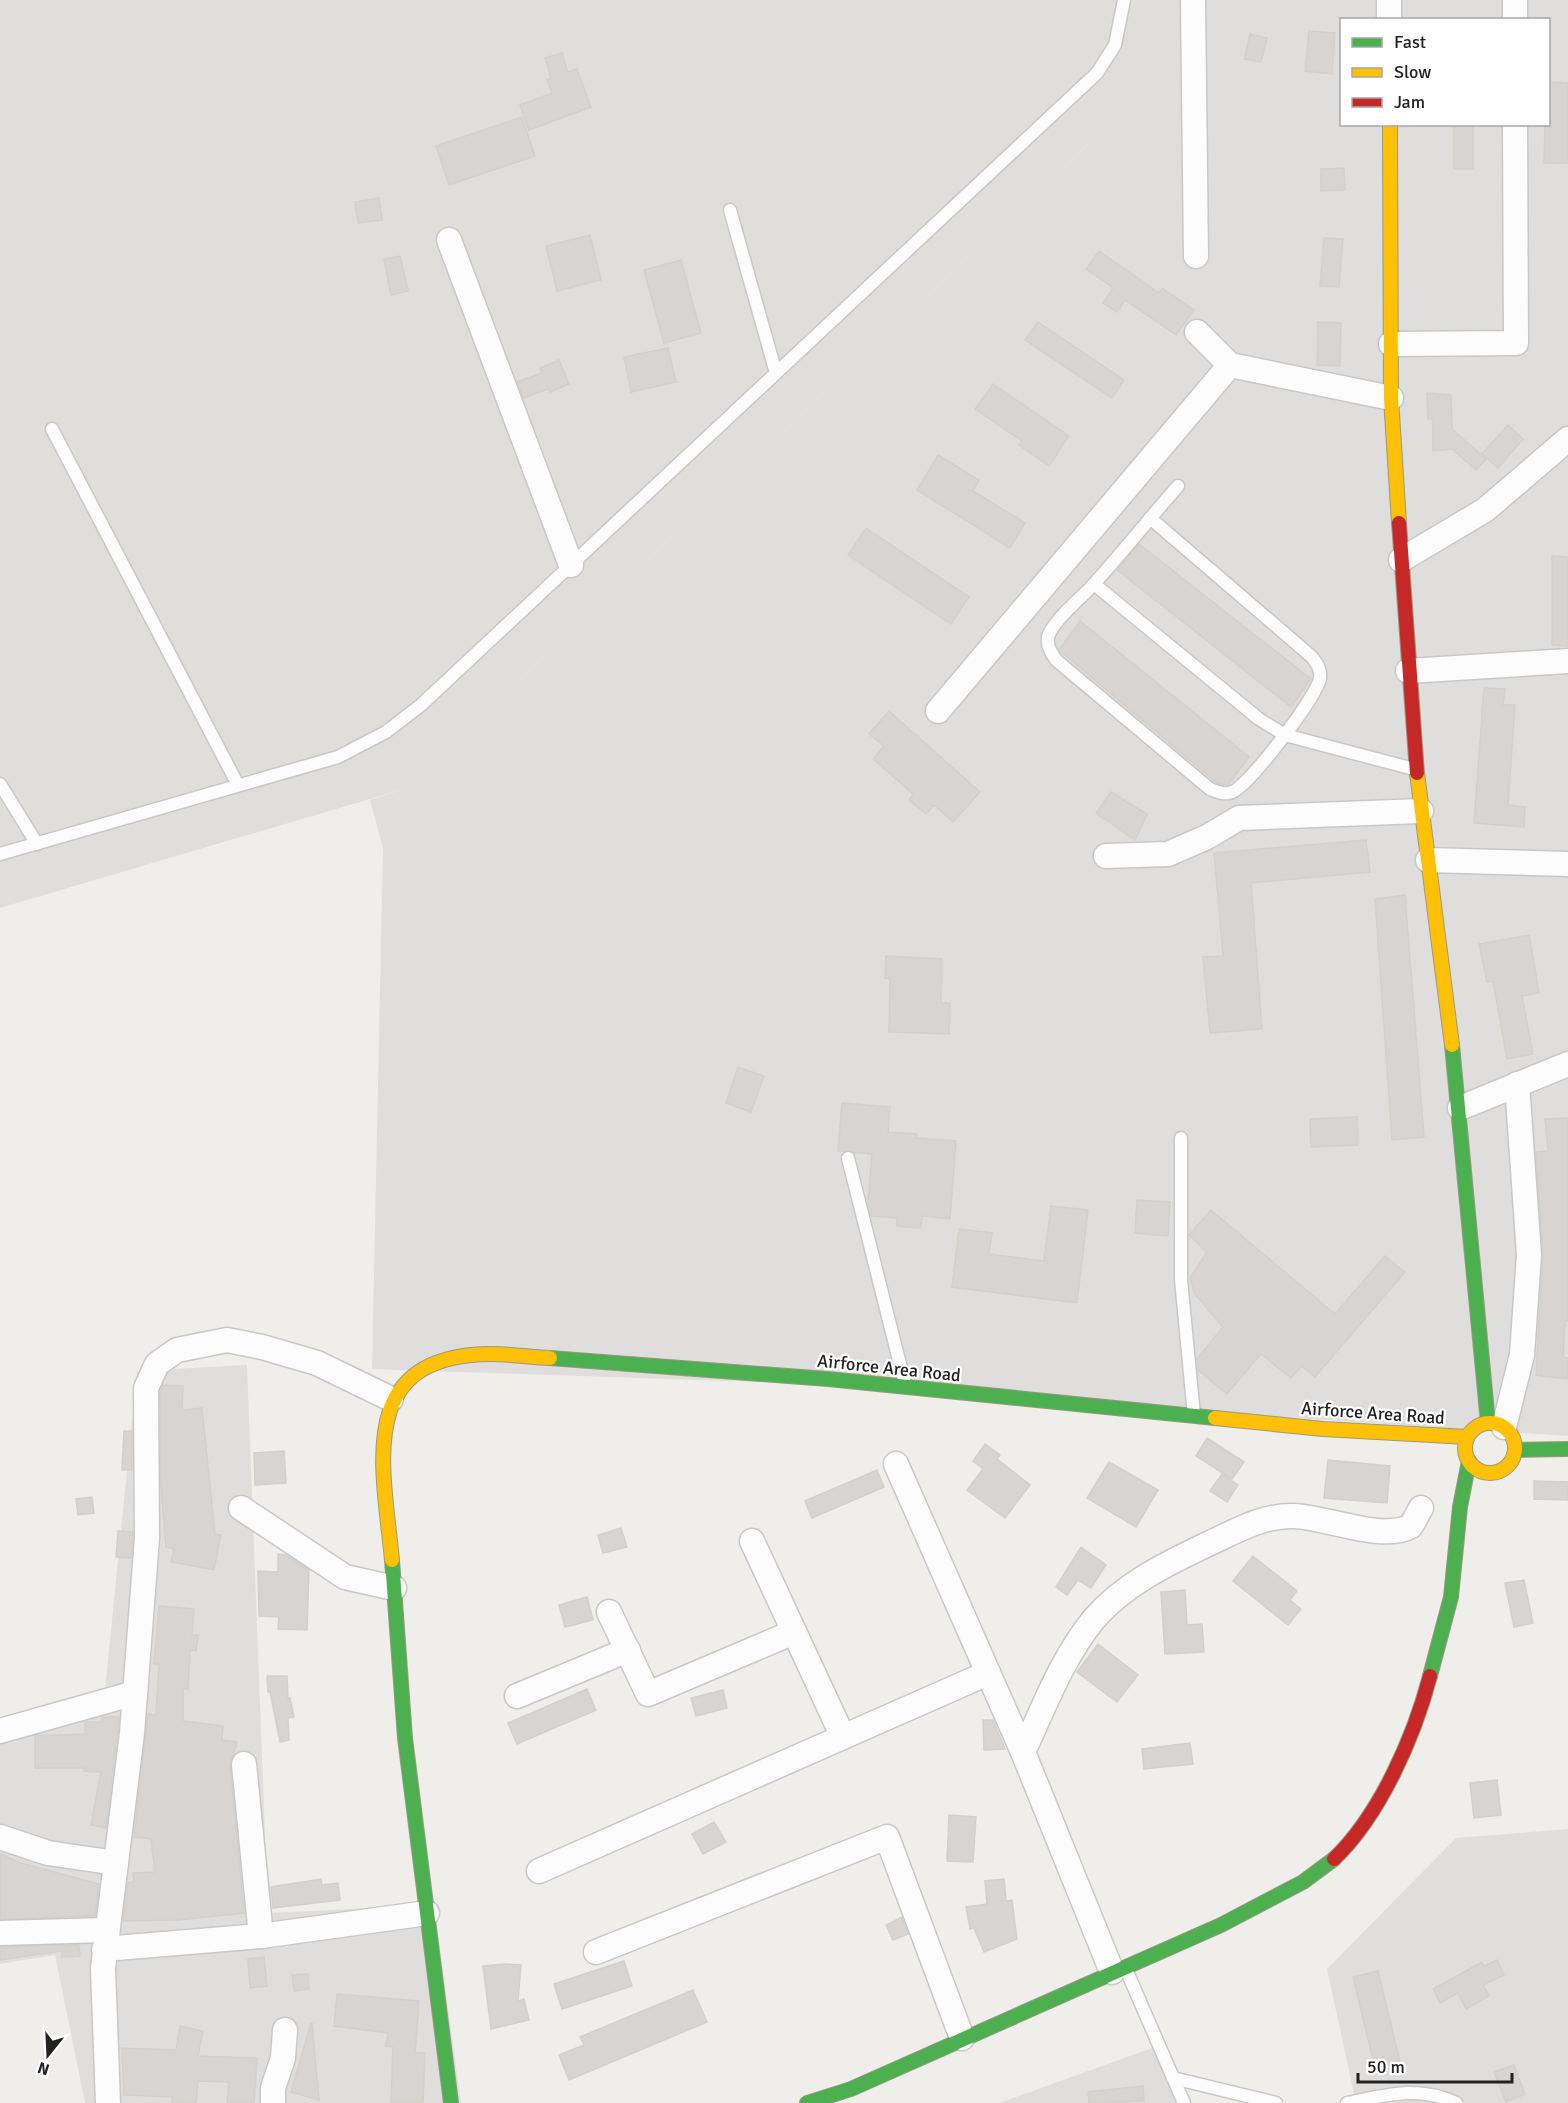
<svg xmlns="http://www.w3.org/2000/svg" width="1568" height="2103" viewBox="0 0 1568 2103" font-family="Signika,sans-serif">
  <rect width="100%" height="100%" fill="#f0eeeb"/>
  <g fill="#dfdedc" fill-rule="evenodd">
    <path d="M1170,0H1568V1436L757,1382L372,1369L383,849L370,800L404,789L1170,67ZM1342,20H1548V124H1342Z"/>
    <polygon points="247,1365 268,1913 434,1905 461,2103 85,2103 55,1955 0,1964 0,1723 103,1710 137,1371"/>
    <polygon points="1568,1829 1568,2103 1356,2103 1327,1969 1456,1838"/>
    <polygon points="1163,2044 1186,2103 999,2103"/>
  </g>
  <polygon fill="#e0deda" points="0,0 1170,0 1170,67 404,789 0,908"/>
  <g fill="#d7d4d2" stroke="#d3d0cc" stroke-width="1.5">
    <polygon points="1309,31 1335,33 1332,74 1305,71"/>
    <polygon points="1250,34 1267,38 1261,62 1244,59"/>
    <polygon points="562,53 568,72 577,69 591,107 529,130 520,105 552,93 547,80 551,78 545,58"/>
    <polygon points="1548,82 1568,83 1568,163 1544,163 1545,124 1548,124"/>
    <polygon points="522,117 535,156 449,185 436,146"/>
    <rect x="1454" y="124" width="19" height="45"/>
    <polygon points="1344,168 1345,190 1321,191 1321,169"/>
    <polygon points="379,198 382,220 358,223 355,202"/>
    <polygon points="590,235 601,280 557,291 546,246"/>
    <polygon points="1324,238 1343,239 1339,287 1320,286"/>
    <polygon points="1099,251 1159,293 1162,288 1194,310 1176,335 1125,300 1117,312 1103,303 1113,288 1086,269"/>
    <polygon points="400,256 408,291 391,295 384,259"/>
    <polygon points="681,260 701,333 664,343 644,270"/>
    <polygon points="1038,322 1124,380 1112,398 1025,340"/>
    <polygon points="1318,322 1341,323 1340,366 1317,365"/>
    <polygon points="668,348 676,382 631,392 624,357"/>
    <polygon points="559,360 569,384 550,392 548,389 523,398 517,382 542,373 540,368"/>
    <polygon points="993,384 1069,436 1049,466 1019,445 1022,441 975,409"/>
    <polygon points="1427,393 1451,395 1452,429 1486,459 1476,470 1452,449 1433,451 1433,419 1428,419"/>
    <polygon points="1508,425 1523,439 1498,468 1482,454"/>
    <polygon points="938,455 979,480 973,491 1025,523 1010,548 917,490"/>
    <polygon points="866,528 969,597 951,624 848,555"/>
    <polygon points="1139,544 1311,679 1291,707 1117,570"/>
    <polygon points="1552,556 1568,557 1568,646 1552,645"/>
    <polygon points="1080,621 1249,757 1228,785 1217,783 1059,650"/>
    <polygon points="1484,688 1505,689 1503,705 1515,705 1508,805 1525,807 1524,827 1474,823"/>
    <polygon points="889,711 980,792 953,822 934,805 926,814 909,800 913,794 873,759 884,746 869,734"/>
    <polygon points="1111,792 1147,814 1135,840 1096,813"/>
    <polygon points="1366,840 1370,872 1251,883 1262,1029 1210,1033 1203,957 1223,956 1214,853"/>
    <polygon points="1405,895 1424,1137 1392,1140 1375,899"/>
    <polygon points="1529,935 1539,993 1522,996 1533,1054 1507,1059 1493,981 1487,982 1479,944"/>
    <polygon points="886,956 942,959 941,1003 950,1003 949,1034 889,1032 890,979 885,978"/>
    <polygon points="738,1067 764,1076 751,1112 726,1103"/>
    <polygon points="842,1103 890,1107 888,1132 917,1134 917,1138 956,1141 950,1219 922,1216 921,1228 897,1226 897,1218 871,1216 868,1204 872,1154 838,1151"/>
    <polygon points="1357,1117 1358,1145 1311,1147 1310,1119"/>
    <polygon points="1568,1118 1568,1321 1565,1321 1563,1357 1568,1358 1568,1379 1536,1375 1543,1256 1536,1152 1548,1151 1545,1119"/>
    <polygon points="1137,1200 1170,1202 1168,1236 1135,1233"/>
    <polygon points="1051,1206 1088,1210 1077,1303 952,1287 959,1229 992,1233 989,1254 1044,1261"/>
    <polygon points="1211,1210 1335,1314 1385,1256 1405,1272 1315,1377 1302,1366 1291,1378 1261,1354 1227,1394 1198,1370 1197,1359 1223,1327 1194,1293 1190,1278 1207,1252 1189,1235"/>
    <polygon points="163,1385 183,1386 182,1410 202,1408 215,1534 221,1535 214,1570 171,1562 174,1549 166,1547 161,1486 160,1394"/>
    <polygon points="124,1431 132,1431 132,1470 122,1470"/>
    <polygon points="1207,1438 1244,1462 1232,1479 1196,1456"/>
    <polygon points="985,1444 1000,1455 997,1459 1030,1485 1005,1518 967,1490 983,1469 973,1461"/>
    <polygon points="284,1451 286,1483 255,1485 254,1453"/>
    <polygon points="1328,1460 1390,1466 1387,1503 1324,1498"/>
    <polygon points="1109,1462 1158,1490 1136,1527 1087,1498"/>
    <polygon points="877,1470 884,1487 812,1518 805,1501"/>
    <polygon points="1222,1474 1238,1485 1227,1502 1210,1491"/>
    <polygon points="1534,1481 1568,1482 1568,1500 1534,1499"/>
    <polygon points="92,1497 94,1513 78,1515 76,1499"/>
    <polygon points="621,1528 627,1547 603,1553 598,1535"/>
    <polygon points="118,1531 133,1532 131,1558 116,1557"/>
    <polygon points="1081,1547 1106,1565 1091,1588 1078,1580 1067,1595 1056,1587"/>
    <polygon points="278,1554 286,1555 309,1570 307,1630 278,1629 279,1617 259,1616 258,1571 278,1572"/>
    <polygon points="1253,1556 1297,1591 1290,1600 1301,1609 1288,1625 1233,1581"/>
    <polygon points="1524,1580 1533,1623 1514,1627 1505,1583"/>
    <polygon points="1185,1590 1187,1625 1202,1624 1204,1652 1165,1654 1161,1592"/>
    <polygon points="587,1597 593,1620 565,1627 559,1605"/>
    <polygon points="159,1606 194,1609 192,1635 198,1635 196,1651 190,1650 188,1689 183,1689 183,1721 223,1726 222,1740 237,1742 230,1765 244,1913 178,1920 123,1921 128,1883 134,1882 133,1873 155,1872 151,1839 134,1837 148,1714 156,1715 159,1664 154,1664"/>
    <polygon points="1098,1644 1138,1675 1117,1702 1077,1672"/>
    <polygon points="267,1676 287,1676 288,1699 290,1698 294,1717 288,1718 289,1740 280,1742 270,1692 268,1692"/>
    <polygon points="587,1689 596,1710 517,1744 508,1723"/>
    <polygon points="723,1690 727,1708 696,1716 691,1698"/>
    <polygon points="102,1717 119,1717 106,1828 91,1825 101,1772 84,1771 84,1768 35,1768 35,1736 85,1734 85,1722 102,1722"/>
    <polygon points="983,1720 993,1720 1005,1749 984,1750"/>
    <polygon points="1190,1743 1193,1764 1144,1769 1142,1749"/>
    <polygon points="1497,1780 1501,1815 1474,1818 1470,1783"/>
    <polygon points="949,1815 976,1817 973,1862 947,1861"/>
    <polygon points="714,1822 726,1842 703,1854 692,1834"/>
    <polygon points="0,1854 21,1863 99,1884 95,1916 0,1919"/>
    <polygon points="321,1879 322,1885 338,1883 340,1900 273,1908 271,1887"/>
    <polygon points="1004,1879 1006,1901 1012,1900 1017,1939 984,1952 974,1928 970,1929 966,1907 987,1904 985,1881"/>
    <polygon points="902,1917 908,1934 893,1940 886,1925"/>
    <polygon points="79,1945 80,1956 62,1957 62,1951 0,1960 0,1947"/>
    <polygon points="264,1957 267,1986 250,1988 248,1959"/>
    <polygon points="1497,1960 1504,1975 1483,1985 1489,1996 1466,2009 1458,1993 1440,2003 1433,1989 1482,1962 1484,1966"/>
    <polygon points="624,1961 632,1986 562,2009 554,1984"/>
    <polygon points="506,1964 521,1965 518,2001 524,1999 529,2020 491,2029 483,1966"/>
    <polygon points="1378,1971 1401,2066 1376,2072 1353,1977"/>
    <polygon points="308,1974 309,1989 294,1991 292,1975"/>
    <polygon points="693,1990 707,2022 569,2080 559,2055 584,2045 580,2037"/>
    <polygon points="337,1994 419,2001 415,2053 425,2053 423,2103 391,2103 393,2047 386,2046 388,2033 334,2026"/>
    <polygon points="311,2023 312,2023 319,2100 291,2092"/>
    <polygon points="180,2026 203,2031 198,2056 257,2058 254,2103 227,2103 229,2082 198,2081 196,2103 172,2102 172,2097 124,2095 122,2048 176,2050"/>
    <polygon points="1514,2065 1525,2094 1506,2102 1494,2072"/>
    <polygon points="1143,2086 1144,2101 1089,2103 1088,2092"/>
  </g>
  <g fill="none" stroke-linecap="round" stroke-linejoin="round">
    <defs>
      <g id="lane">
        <polyline points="730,210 776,373"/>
        <polyline points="52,429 238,785"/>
        <path d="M1150,518L1312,657C1317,664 1321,669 1320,678C1318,695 1249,786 1232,792C1225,795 1217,792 1210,789L1056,660C1051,652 1045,643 1049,634C1058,616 1079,600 1093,585C1122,553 1149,519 1178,486"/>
        <polyline points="1094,584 1259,719 1285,735 1414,769"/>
        <polyline points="0,784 37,844"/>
        <polyline points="0,854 338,757 386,732 421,705 1097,73 1115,45 1124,0"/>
        <polyline points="1181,1138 1181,1280 1194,1415"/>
        <polyline points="848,1158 905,1384"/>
        <polyline points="1125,1967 1184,2103"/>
        <polyline points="1173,2078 1276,2103"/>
        <path d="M1347,2103C1386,2095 1419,2085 1456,2103"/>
      </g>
      <g id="street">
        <polyline points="1193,0 1196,256"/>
        <polyline points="1389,0 1389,20"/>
        <polyline points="1515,0 1515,20"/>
        <polyline points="449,240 571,565"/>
        <polyline points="1197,332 1230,365 1391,398"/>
        <polyline points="1391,344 1516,343 1515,124"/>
        <polyline points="1401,560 1485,510 1568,439"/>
        <polyline points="1408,671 1568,661"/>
        <polyline points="938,711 1230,365"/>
        <polyline points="1106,856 1168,854 1207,837 1239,818 1421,811"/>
        <polyline points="1428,860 1568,864"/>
        <polyline points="1460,1108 1568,1064"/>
        <polyline points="1504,1427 1522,1355 1529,1255 1517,1084"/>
        <polyline points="896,1464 1023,1752 1112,1972"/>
        <polyline points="241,1508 345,1577 394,1588"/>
        <polyline points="752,1541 843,1737"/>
        <polyline points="609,1612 648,1694 794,1632"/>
        <polyline points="517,1696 628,1650"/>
        <polyline points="0,1731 135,1693"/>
        <path d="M1023,1752C1044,1707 1062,1658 1094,1619C1124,1584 1168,1563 1208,1544C1236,1531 1263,1515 1294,1516C1326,1517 1383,1542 1411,1526L1421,1508"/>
        <polyline points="244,1764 261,1936"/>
        <polyline points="0,1837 48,1853 116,1863"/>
        <polyline points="539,1871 988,1673"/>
        <polyline points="0,1933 106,1930"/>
        <polyline points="104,1949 261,1936 427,1913"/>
        <polyline points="596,1952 887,1837 962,2038"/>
        <polyline points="108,2103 103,1968 132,1733 147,1538 146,1388 157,1364 177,1350 227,1340 262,1347 317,1363 391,1399"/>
        <polyline points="273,2103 273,2088 283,2058 285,2030"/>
      </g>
      <g id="fast">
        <polyline points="1452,1045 1488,1423"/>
        <polyline points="550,1358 828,1379 1215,1418"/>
        <polyline points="1515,1450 1568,1449"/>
        <polyline points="392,1560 405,1738 451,2103"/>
        <polyline points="1430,1676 1451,1597 1460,1507 1469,1461"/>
        <polyline points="807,2103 851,2089 1221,1925 1303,1882 1334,1859"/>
      </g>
      <g id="slow">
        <polyline points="1390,124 1391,398 1399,523"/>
        <polyline points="1417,773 1452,1045"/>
        <polyline points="1215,1418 1323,1429 1467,1437"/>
        <circle cx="1490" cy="1448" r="25"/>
        <path d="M392,1560C383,1466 354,1355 491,1354C510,1354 531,1357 550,1358"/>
      </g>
      <g id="jam">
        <polyline points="1399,523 1417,773"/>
        <path d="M1334,1859C1380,1815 1414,1737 1430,1676"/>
      </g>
    </defs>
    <use href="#lane" stroke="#c9c8c7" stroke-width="15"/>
    <use href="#street" stroke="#c9c8c7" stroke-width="27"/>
    <use href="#fast" stroke="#999a82" stroke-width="16"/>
    <use href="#slow" stroke="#999a82" stroke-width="16"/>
    <use href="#jam" stroke="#999a82" stroke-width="16"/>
    <use href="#lane" stroke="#fdfcfc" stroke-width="12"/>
    <use href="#street" stroke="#fdfcfc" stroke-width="24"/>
    <use href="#fast" stroke="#4caf50" stroke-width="14"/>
    <use href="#slow" stroke="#ffc107" stroke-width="14"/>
    <use href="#jam" stroke="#c62828" stroke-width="14"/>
  </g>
  <g text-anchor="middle" stroke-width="4.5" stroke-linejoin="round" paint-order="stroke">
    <g font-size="18" fill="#222" stroke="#fff">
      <text transform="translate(889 1368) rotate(6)" y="6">Airforce Area Road</text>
      <text transform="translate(1373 1413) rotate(4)" y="6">Airforce Area Road</text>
    </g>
  </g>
  <rect x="1340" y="18" width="210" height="108" fill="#ffffff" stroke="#a7a7a7" stroke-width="1.5"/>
  <rect x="1352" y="38" width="30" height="9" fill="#4caf50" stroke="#a7a7a7" stroke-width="1.5"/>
  <text x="1394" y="48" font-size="18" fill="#222222">Fast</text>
  <rect x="1352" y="68" width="30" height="9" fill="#ffc107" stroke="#a7a7a7" stroke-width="1.5"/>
  <text x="1394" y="78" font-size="18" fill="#222222">Slow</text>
  <rect x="1352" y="98" width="30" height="9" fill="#c62828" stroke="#a7a7a7" stroke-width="1.5"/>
  <text x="1394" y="108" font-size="18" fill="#222222">Jam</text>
  <g transform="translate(48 2055) rotate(198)" stroke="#ffffff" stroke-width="4.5" paint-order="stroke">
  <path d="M0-4.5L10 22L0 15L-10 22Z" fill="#222222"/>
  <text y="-9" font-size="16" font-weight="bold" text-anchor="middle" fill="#222222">N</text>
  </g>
  <path d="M1358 2073v9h154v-9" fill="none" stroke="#222222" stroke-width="3"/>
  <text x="1367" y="2073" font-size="18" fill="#222222" stroke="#ffffff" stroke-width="4.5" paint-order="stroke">50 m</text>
</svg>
